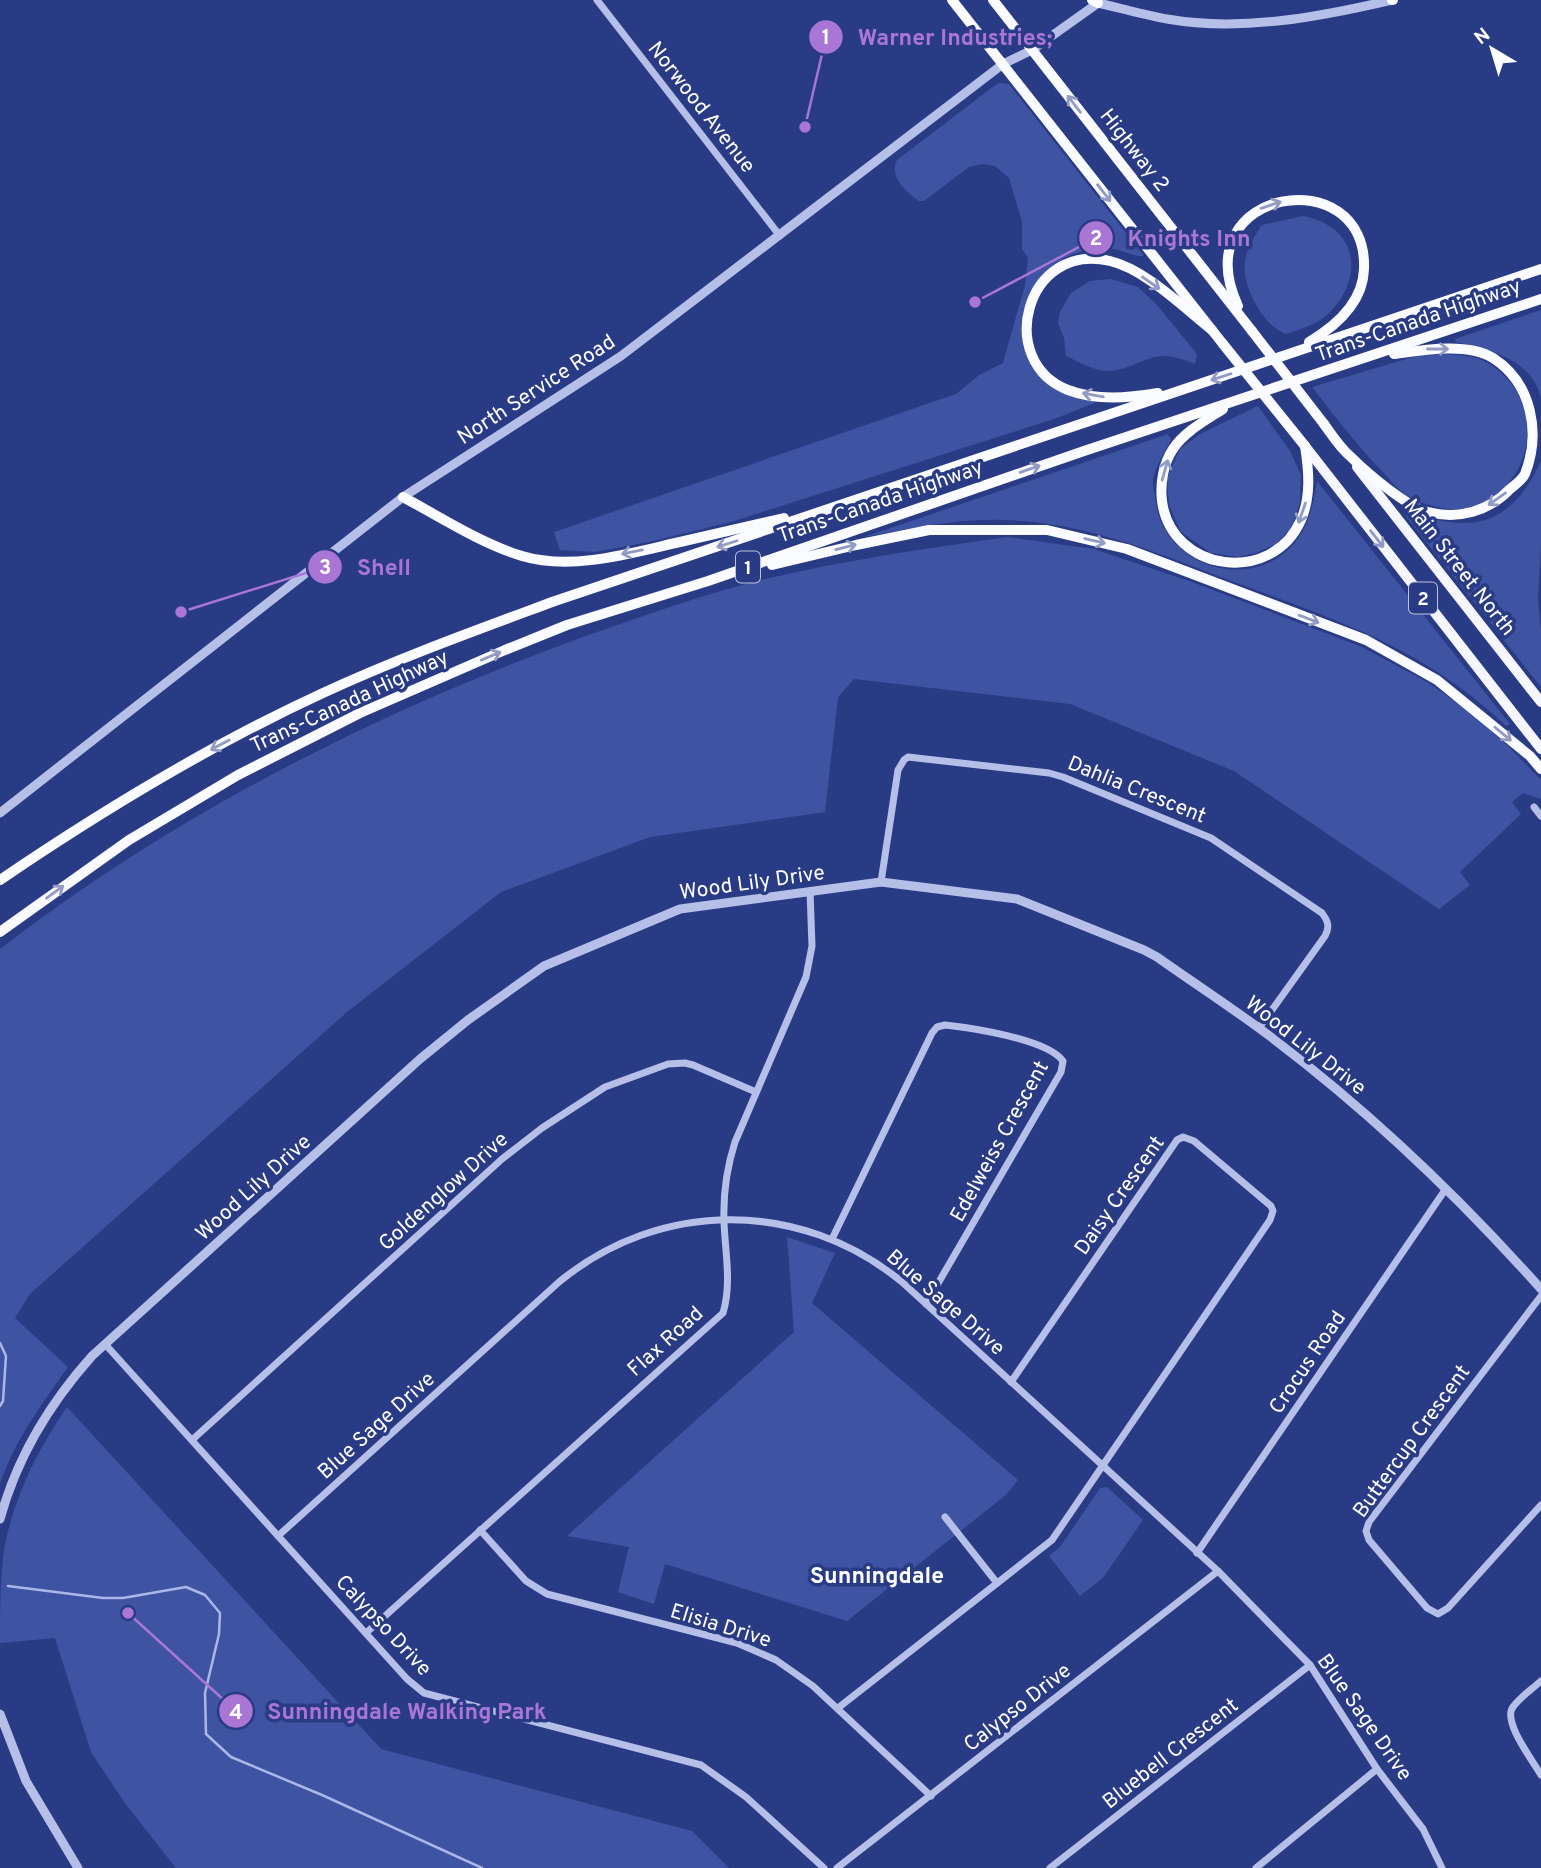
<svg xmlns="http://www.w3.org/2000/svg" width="1541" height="1868" viewBox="0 0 1541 1868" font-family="Overpass,sans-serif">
  <rect width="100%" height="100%" fill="#2a3b86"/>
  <g fill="#3e53a2">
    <path d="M998,83L1009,84L1144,256C1134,257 1127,252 1118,250C1091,244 1051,257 1038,283C1034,290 1034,302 1033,310C1030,327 1030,352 1042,367C1052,382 1082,389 1095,403L1054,419L731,522L649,542L595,552L560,550L554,532L956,394L979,375L1003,363L1025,285L1028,258L1022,249V222L1009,178L995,166L982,164L969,167L924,201H919C906,192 889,177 897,160Z"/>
    <path d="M1303,216C1357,226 1366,276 1329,313C1318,324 1301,329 1286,334C1273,328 1265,320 1258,308C1239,275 1240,256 1262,225Z"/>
    <path d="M1111,279L1138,287L1157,305L1197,354L1195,364C1183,359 1164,353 1151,358C1137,362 1124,371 1108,371C1094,371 1079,362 1066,356L1064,338L1058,323L1060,312L1071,293L1090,281Z"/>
    <path d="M1541,310V399C1533,360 1490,349 1456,342L1455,339Z"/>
    <path d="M1423,354C1443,355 1468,352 1486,362C1541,392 1541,471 1486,501C1471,509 1458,511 1441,508C1428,505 1412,500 1402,492C1394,486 1387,476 1380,469C1355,443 1334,415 1312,387Z"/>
    <polygon points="1258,406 1290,451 1301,475 1300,502 1293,526 1276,544 1256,553 1238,557 1211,553 1181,532 1169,505 1167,478 1180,449 1200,434"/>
    <path d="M1168,434L1171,440C1165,452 1155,467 1153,480C1152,486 1155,495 1156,502C1162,560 1238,591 1284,553C1307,535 1313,508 1317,481L1510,724L1506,726C1423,646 1331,618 1226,579C1157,553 1097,527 1022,521C969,516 917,527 864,537Z"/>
    <path d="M1541,461V545L1538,599L1541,631V687L1405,515L1411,512C1474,535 1512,524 1541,461Z"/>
    <path d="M1007,537L1094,549L1192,582L1362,647L1429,683L1464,708L1507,745L1541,780V799L1523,793L1512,802L1521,814L1460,872L1470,885L1439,909L1234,771L1070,704L854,679L838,697L825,812L650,837L501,892L347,1012L30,1294L15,1318L68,1367C41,1405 15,1440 0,1484V949C175,814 376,712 583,637C640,617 698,596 757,581C839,561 923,549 1007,537Z"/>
    <polygon points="787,1237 835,1253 812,1303 1018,1480 1006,1495 847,1621 665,1564 654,1604 618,1592 629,1547 567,1536 794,1332"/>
    <path d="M67,1407L381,1749L692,1831L729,1868H176L127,1806L91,1752L55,1638L0,1643C0,1612 0,1581 4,1550C13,1499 37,1450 67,1407Z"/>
    <polygon points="1107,1487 1143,1520 1103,1578 1080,1596 1049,1556 1060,1547 1100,1488"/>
  </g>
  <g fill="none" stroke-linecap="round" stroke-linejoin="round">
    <g stroke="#aab7e7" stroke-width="2.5">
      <polyline points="0,1343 6,1356 3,1401 0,1406"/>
      <polyline points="8,1586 103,1598 123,1598 186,1587 205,1595 220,1613 219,1634 205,1693 206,1734 231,1757 322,1795 482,1868"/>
    </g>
    <g stroke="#b5bfe7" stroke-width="7">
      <polyline points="597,0 780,236"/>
      <polyline points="1534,807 1541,816"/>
      <path d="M881,882L898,770L904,760L908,757L1049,773L1063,777L1211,838L1322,913C1328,921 1330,927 1325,936L1259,1028"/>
      <path d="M832,1239L932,1033L937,1027L945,1025C972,1028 1047,1039 1063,1061L1061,1072L926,1304"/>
      <polyline points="1541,1296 1369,1522 1366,1531 1369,1540 1427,1608 1438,1614 1448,1608 1541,1505"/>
      <polyline points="105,1344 407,1679 424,1693 701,1765 746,1797 824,1868"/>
      <polyline points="192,1440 502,1159 542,1128 605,1087 668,1064 685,1063 693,1065 756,1092"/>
      <polyline points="945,1517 997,1583"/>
      <polyline points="480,1530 526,1581 547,1594 737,1643 776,1660 813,1686 931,1796"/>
      <path d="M278,1536L559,1282C660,1199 801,1199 902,1282L1218,1571L1310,1665L1377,1769L1423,1829L1442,1868"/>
      <polyline points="1197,1553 1445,1190"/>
      <path d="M366,1633L723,1313C732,1283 725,1252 724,1222C723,1195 727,1167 735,1142L806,977L812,946L810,891"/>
      <path d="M1541,1681C1532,1689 1520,1697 1513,1707C1502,1721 1533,1761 1541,1775"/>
      <polyline points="838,1708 1052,1540 1270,1220 1273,1211 1271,1206 1194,1141 1183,1137 1177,1140 1011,1382"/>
      <polyline points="837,1868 1218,1571"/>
      <polyline points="1050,1868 1310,1665"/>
      <polyline points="1256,1868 1377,1769"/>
    </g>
    <g stroke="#b5bfe7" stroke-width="9">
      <path d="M0,813L403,497L621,356L1003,64L1032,50L1098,3C1121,8 1144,15 1167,19C1241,32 1319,17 1392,0"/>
      <path d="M0,1519C17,1457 50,1403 92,1356L420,1059L468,1020L544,966L680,909L881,882L1017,899L1144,950L1157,957C1195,984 1234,1009 1271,1037C1369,1111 1460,1198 1541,1289"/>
      <polyline points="0,1714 26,1781 78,1868"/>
    </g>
    <g stroke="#f6f7fe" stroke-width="10">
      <polyline points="1305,446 1541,749"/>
      <polyline points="1357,467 1541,702"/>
    </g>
    <g stroke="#fafbfe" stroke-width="10">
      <polyline points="952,0 1223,344"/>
      <polyline points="993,0 1252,331"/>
      <polyline points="1092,0 1098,3"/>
      <polyline points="1392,0 1393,0"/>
      <path d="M1238,306C1183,187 1368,159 1364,269C1363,303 1336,326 1309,342"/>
      <path d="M1158,393C1128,398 1097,401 1068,390C995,362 1025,241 1110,261C1145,269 1184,308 1212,330"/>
      <path d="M1223,409C1206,420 1184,432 1173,449C1163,464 1160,484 1162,501C1171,572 1272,586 1301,520C1311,497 1309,471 1305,446"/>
      <path d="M1324,424C1332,435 1340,448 1351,457C1367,473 1407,507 1428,512C1459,520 1489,511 1510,489C1515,485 1522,480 1525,474C1541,433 1532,383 1493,358C1468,342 1422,350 1394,354"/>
      <path d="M403,497C440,517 482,544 522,556C572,571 631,553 680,542C715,534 750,526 784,518"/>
      <polyline points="772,565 856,545 929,530 1047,530 1127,549 1366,640 1437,680 1530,756 1541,769"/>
      <path d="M0,880C103,810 210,745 323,693C399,658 477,630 555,601L1541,269"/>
      <polyline points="0,932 129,840 238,775 360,713 505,650 567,625 708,581 1084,451 1541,299"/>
    </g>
    <g stroke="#fafbfe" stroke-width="10">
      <polyline points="1252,331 1324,424"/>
      <polyline points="1223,344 1305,446"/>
    </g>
  </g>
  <defs><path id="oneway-shaft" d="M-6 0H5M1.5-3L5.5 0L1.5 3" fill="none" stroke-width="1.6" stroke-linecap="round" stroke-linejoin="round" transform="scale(1.75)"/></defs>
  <g stroke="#929bc2">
    <use href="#oneway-shaft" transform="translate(1074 104) rotate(-128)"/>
    <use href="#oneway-shaft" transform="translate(1104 193) rotate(52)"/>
    <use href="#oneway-shaft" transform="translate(1271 205) rotate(-19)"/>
    <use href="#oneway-shaft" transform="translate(1151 283) rotate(35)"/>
    <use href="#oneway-shaft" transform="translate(1438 349)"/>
    <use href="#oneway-shaft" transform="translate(1221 377) rotate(162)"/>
    <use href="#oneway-shaft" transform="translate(1093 395) rotate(-170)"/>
    <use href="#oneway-shaft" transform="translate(1030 469) rotate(-19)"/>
    <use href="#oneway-shaft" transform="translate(1165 470) rotate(-74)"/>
    <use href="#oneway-shaft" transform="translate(1497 499) rotate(145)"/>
    <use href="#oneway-shaft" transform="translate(1302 513) rotate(109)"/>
    <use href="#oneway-shaft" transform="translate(1095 541) rotate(13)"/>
    <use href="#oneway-shaft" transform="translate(727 544) rotate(162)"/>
    <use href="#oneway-shaft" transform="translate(846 547) rotate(-14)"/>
    <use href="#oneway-shaft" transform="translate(632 552) rotate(169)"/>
    <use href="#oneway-shaft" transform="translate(1309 619) rotate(21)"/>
    <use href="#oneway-shaft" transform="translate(491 656) rotate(-23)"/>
    <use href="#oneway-shaft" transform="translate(1503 734) rotate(40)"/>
    <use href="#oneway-shaft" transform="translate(220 745) rotate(152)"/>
    <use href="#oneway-shaft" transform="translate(55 892) rotate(-36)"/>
  </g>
  <use stroke="#9099c2" href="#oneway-shaft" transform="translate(1377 539) rotate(52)"/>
  <g text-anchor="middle" stroke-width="7" stroke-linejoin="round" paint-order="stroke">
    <g fill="#2a3b86" stroke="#bfc4db" stroke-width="2">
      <rect x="736" y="551.5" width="24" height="31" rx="5"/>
      <rect x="1409" y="582.5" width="28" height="31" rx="5"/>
    </g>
    <g font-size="19" font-weight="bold" fill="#fff">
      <text x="748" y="574">1</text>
      <text x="1423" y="605">2</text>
    </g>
    <g font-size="21" fill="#fff" stroke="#2a3b86">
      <text transform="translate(702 107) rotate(52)" y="7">Norwood Avenue</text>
      <text transform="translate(1135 150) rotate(52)" y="7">Highway 2</text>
      <text transform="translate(1418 320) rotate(-19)" y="7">Trans-Canada Highway</text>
      <text transform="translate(536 389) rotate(-33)" y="7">North Service Road</text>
      <text transform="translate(880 501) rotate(-19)" y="7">Trans-Canada Highway</text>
      <text transform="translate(1460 567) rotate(52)" y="7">Main Street North</text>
      <text transform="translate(349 701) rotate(-25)" y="7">Trans-Canada Highway</text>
      <text transform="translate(1137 789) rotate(22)" y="7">Dahlia Crescent</text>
      <text transform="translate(752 882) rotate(-8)" y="7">Wood Lily Drive</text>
      <text transform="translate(1306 1045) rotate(38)" y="7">Wood Lily Drive</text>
      <text transform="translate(999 1141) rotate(-61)" y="7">Edelweiss Crescent</text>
      <text transform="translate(253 1187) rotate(-42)" y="7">Wood Lily Drive</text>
      <text transform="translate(443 1191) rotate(-42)" y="7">Goldenglow Drive</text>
      <text transform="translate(1119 1195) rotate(-55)" y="7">Daisy Crescent</text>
      <text transform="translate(946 1302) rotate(41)" y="7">Blue Sage Drive</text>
      <text transform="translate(665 1341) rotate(-42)" y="7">Flax Road</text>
      <text transform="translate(1307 1362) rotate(-56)" y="7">Crocus Road</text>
      <text transform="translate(376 1425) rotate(-42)" y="7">Blue Sage Drive</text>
      <text transform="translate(1411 1441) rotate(-54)" y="7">Buttercup Crescent</text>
      <text transform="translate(384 1625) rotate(47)" y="7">Calypso Drive</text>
      <text transform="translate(721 1625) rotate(17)" y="7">Elisia Drive</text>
      <text transform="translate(1017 1707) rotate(-38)" y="7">Calypso Drive</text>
      <text transform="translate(1365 1717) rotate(55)" y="7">Blue Sage Drive</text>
      <text transform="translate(1170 1753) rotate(-38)" y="7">Bluebell Crescent</text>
    </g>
    <g font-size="23" font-weight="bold" fill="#fff" stroke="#2a3b86">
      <text x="877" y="1583">Sunningdale</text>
    </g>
  </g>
  <path fill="none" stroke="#a976d5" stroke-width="2.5" d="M805 127L826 37M975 302L1096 238M181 612L325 567M128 1613L236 1711"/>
  <g fill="#a976d5" stroke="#2a3b86" stroke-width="2.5">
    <circle cx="805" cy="127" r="7"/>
    <circle cx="975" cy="302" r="7"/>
    <circle cx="181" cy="612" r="7"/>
    <circle cx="128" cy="1613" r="7"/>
    <circle cx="826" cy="37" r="18"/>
    <circle cx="1096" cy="238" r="18"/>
    <circle cx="325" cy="567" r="18"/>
    <circle cx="236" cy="1711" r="18"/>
  </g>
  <g font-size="21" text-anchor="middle" font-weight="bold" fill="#fff">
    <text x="826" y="44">1</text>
    <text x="1096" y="245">2</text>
    <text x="325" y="574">3</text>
    <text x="236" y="1719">4</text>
  </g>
  <g font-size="23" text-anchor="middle" font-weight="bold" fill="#a976d5" stroke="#2a3b86" stroke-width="7" stroke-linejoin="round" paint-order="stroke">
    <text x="955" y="45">Warner Industries;</text>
    <text x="1189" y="246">Knights Inn</text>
    <text x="384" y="575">Shell</text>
    <text x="407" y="1719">Sunningdale Walking Park</text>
  </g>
  <g transform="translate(1492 49) rotate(322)" stroke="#2a3b86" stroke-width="5" paint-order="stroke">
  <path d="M0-5L12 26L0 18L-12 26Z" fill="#ffffff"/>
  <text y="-10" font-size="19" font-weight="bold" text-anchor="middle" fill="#ffffff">N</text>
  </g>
</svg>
